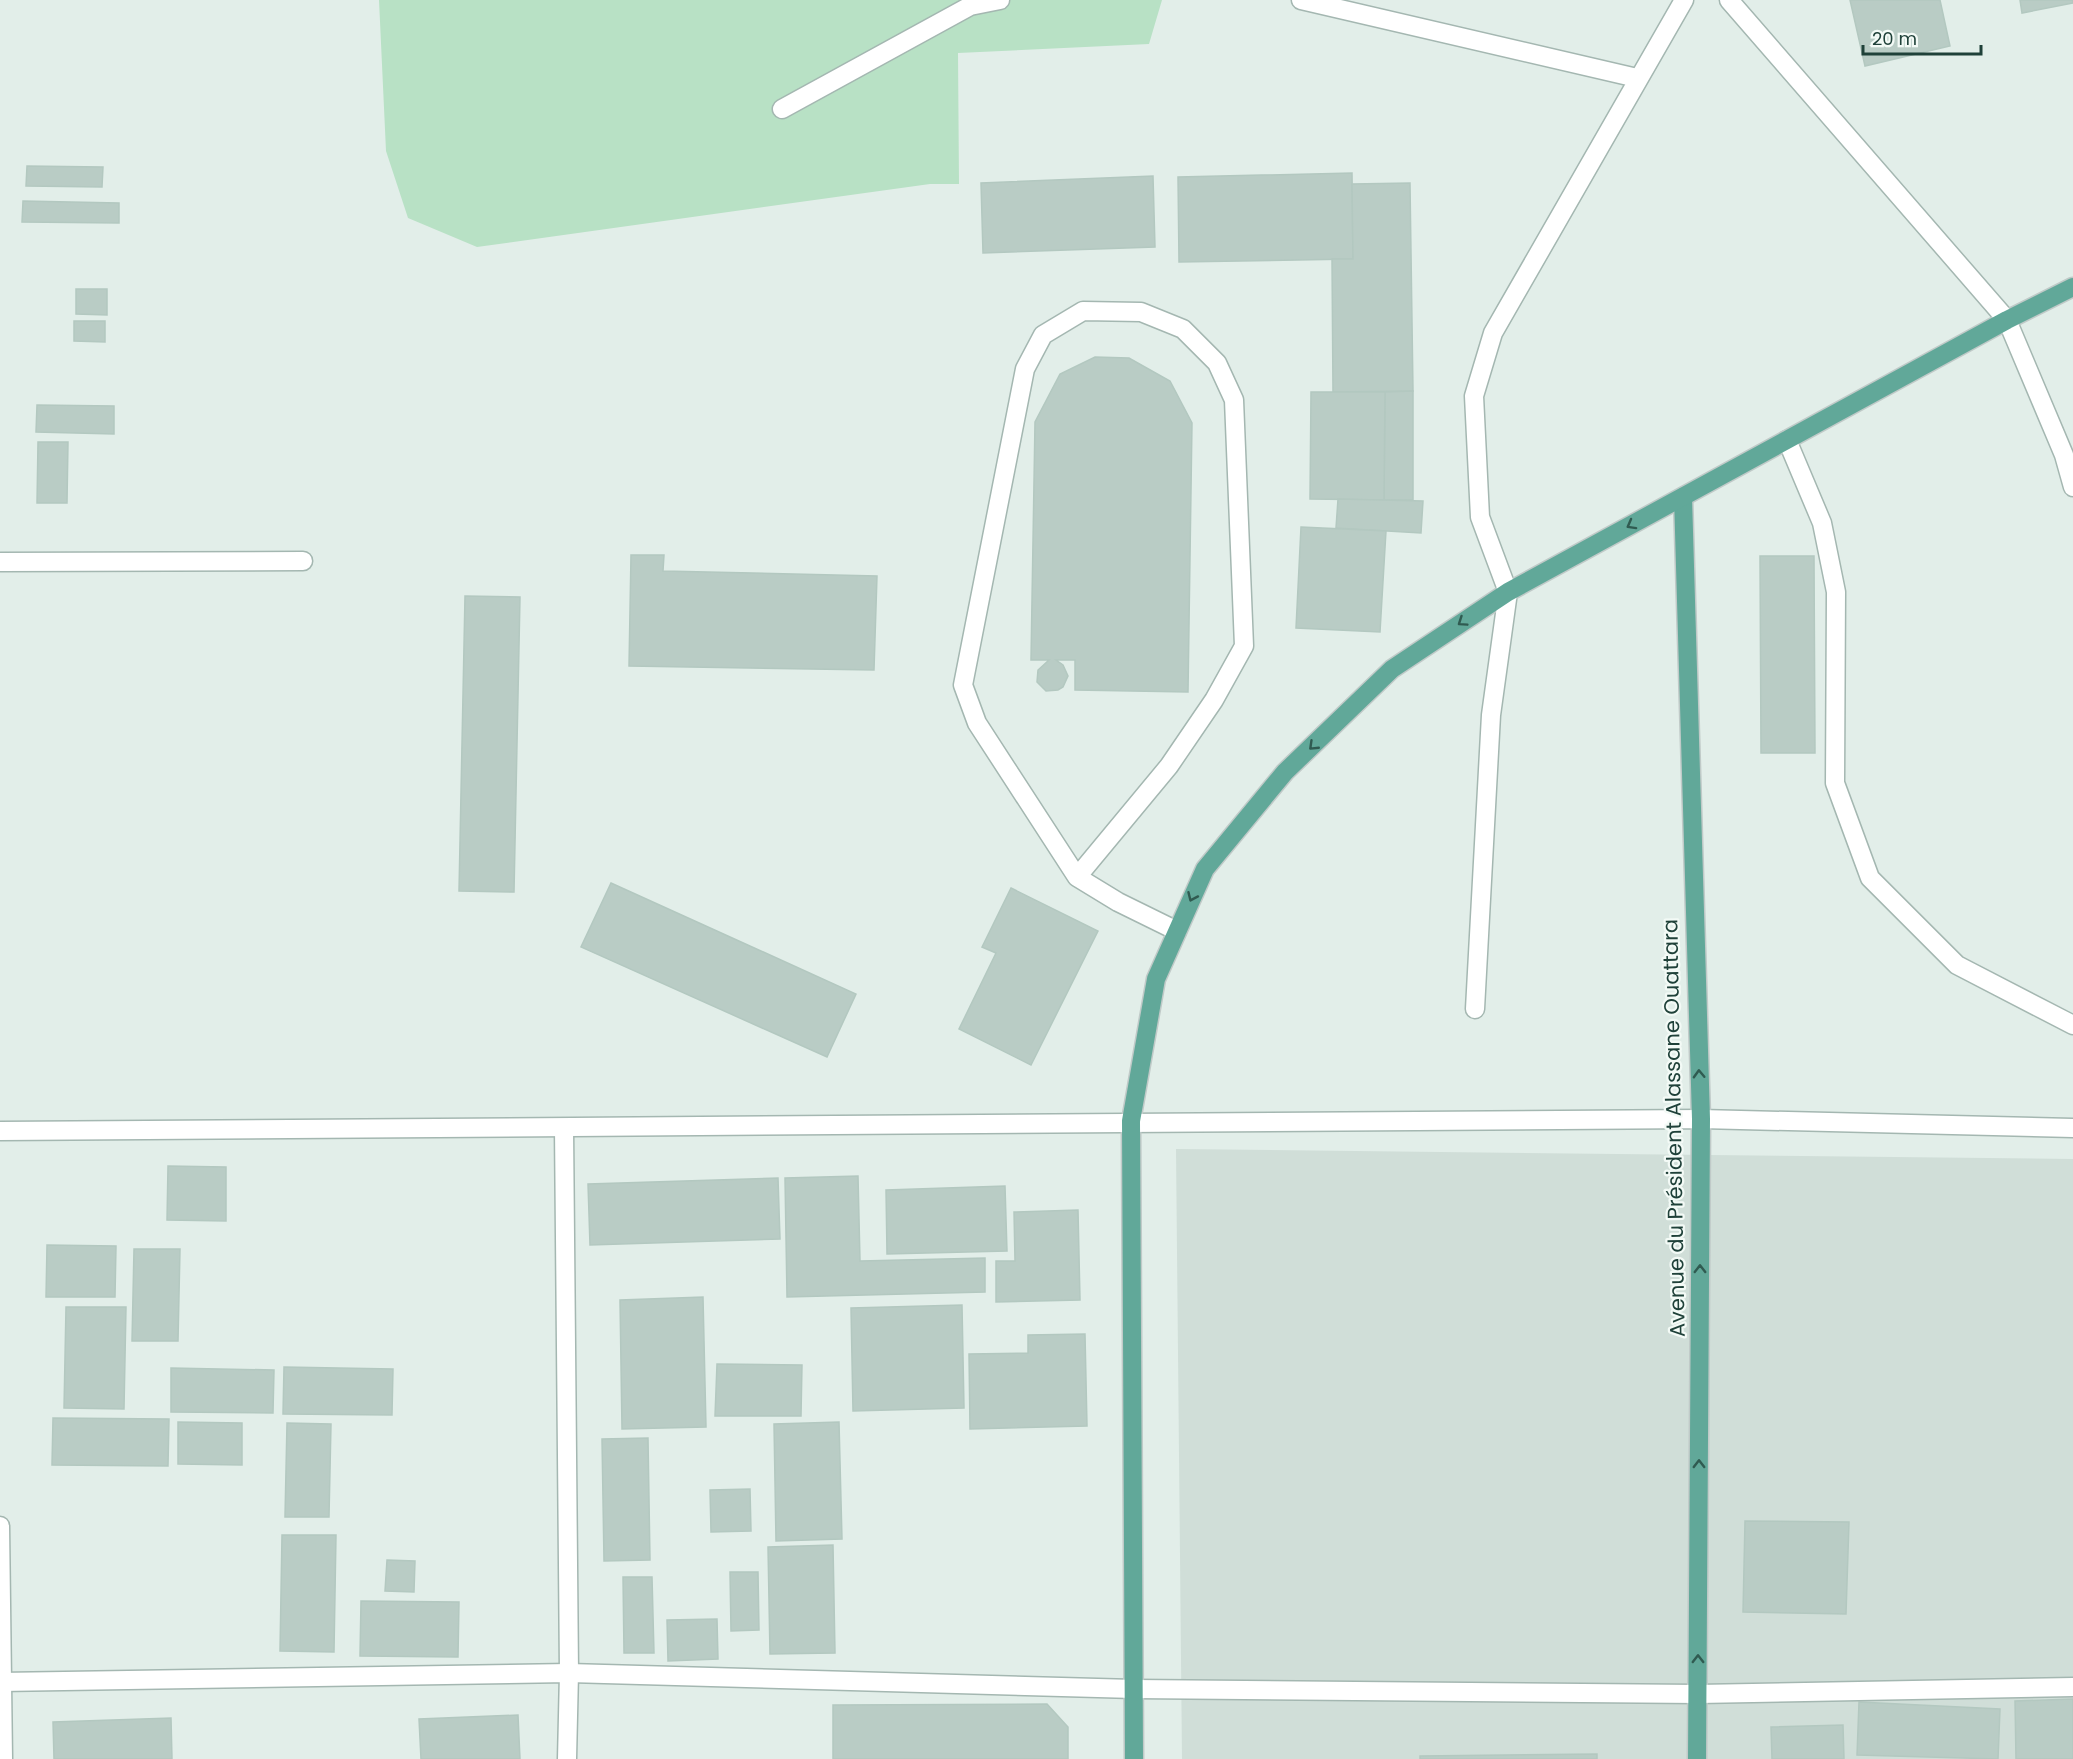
<svg xmlns="http://www.w3.org/2000/svg" width="2073" height="1759" viewBox="0 0 2073 1759" font-family="Poppins,sans-serif">
  <rect width="100%" height="100%" fill="#e2eee9"/>
  <polygon fill="#d0ded8" points="1176,1149 2073,1159 2073,1759 1182,1759"/>
  <polygon fill="#b8e1c5" points="379,0 1162,0 1149,44 958,53 959,184 930,184 477,247 408,218 386,151"/>
  <g fill="#b9ccc5" stroke="#b3c8c0" stroke-width="1.5">
    <polygon points="1850,0 1940,0 1950,46 1865,66"/>
    <polygon points="2020,0 2073,0 2073,3 2022,13"/>
    <polygon points="27,166 103,167 102,187 26,186"/>
    <polygon points="1352,173 1353,259 1179,262 1178,177"/>
    <polygon points="1153,176 1155,247 983,253 981,183"/>
    <polygon points="1410,183 1413,391 1333,392 1332,259 1353,259 1352,184"/>
    <polygon points="23,201 119,203 119,223 22,222"/>
    <polygon points="76,289 107,289 107,315 76,314"/>
    <polygon points="74,321 105,321 105,342 74,341"/>
    <polygon points="1095,357 1129,358 1170,381 1192,423 1188,692 1075,690 1075,660 1056,660 1063,665 1068,676 1063,687 1058,690 1046,691 1037,682 1038,670 1049,660 1031,660 1035,422 1060,374"/>
    <polygon points="1413,391 1413,500 1384,500 1385,392"/>
    <polygon points="1311,392 1385,392 1384,500 1310,499"/>
    <polygon points="37,405 114,406 114,434 36,432"/>
    <polygon points="38,442 68,442 67,503 37,503"/>
    <polygon points="1338,499 1423,501 1421,533 1336,528"/>
    <polygon points="1301,527 1386,531 1380,632 1296,628"/>
    <polygon points="631,555 664,555 663,571 877,576 874,670 629,666"/>
    <polygon points="1760,556 1814,556 1815,753 1761,753"/>
    <polygon points="465,596 520,597 514,892 459,891"/>
    <polygon points="611,883 856,994 827,1057 581,947"/>
    <polygon points="1011,888 1098,931 1031,1065 959,1029 996,953 982,947"/>
    <polygon points="168,1166 226,1167 226,1221 167,1220"/>
    <polygon points="858,1176 860,1261 985,1258 985,1292 787,1297 785,1178"/>
    <polygon points="778,1178 780,1239 590,1245 588,1184"/>
    <polygon points="1005,1186 1007,1251 887,1254 886,1190"/>
    <polygon points="1078,1210 1080,1300 996,1302 996,1261 1015,1261 1014,1212"/>
    <polygon points="47,1245 116,1246 115,1297 46,1297"/>
    <polygon points="134,1249 180,1249 178,1341 132,1341"/>
    <polygon points="703,1297 706,1427 622,1429 620,1300"/>
    <polygon points="962,1305 964,1408 853,1411 851,1308"/>
    <polygon points="66,1307 126,1307 124,1409 64,1408"/>
    <polygon points="1085,1334 1087,1426 970,1429 969,1354 1028,1353 1028,1335"/>
    <polygon points="717,1364 802,1365 801,1416 715,1416"/>
    <polygon points="284,1367 393,1369 392,1415 283,1414"/>
    <polygon points="171,1368 274,1370 273,1413 171,1412"/>
    <polygon points="53,1418 169,1419 168,1466 52,1465"/>
    <polygon points="178,1422 242,1423 242,1465 178,1464"/>
    <polygon points="839,1422 842,1539 776,1541 774,1424"/>
    <polygon points="287,1423 331,1424 329,1517 285,1517"/>
    <polygon points="648,1438 650,1560 604,1561 602,1439"/>
    <polygon points="750,1489 751,1531 711,1532 710,1490"/>
    <polygon points="1745,1521 1849,1522 1846,1614 1743,1612"/>
    <polygon points="282,1535 336,1535 334,1652 280,1651"/>
    <polygon points="833,1545 835,1653 770,1654 768,1547"/>
    <polygon points="387,1560 415,1561 414,1592 385,1591"/>
    <polygon points="730,1572 758,1572 759,1630 731,1631"/>
    <polygon points="623,1577 652,1577 654,1653 624,1653"/>
    <polygon points="361,1601 459,1602 458,1657 360,1656"/>
    <polygon points="717,1619 718,1659 668,1661 667,1620"/>
    <polygon points="2073,1699 2073,1759 2016,1759 2015,1701"/>
    <polygon points="1859,1702 2000,1709 1998,1759 1857,1755"/>
    <polygon points="1047,1704 1068,1727 1068,1759 833,1759 833,1705"/>
    <polygon points="518,1715 520,1759 421,1759 419,1719"/>
    <polygon points="171,1718 172,1759 54,1759 53,1722"/>
    <polygon points="1843,1725 1844,1759 1772,1759 1771,1727"/>
    <polygon points="1597,1754 1597,1759 1420,1759 1420,1756"/>
  </g>
  <g fill="none" stroke-linecap="round" stroke-linejoin="round">
    <defs>
      <g id="lane">
        <polyline points="1301,0 1637,78"/>
        <polyline points="782,109 970,6 1000,0"/>
        <polyline points="2007,320 2064,455 2073,487"/>
        <polyline points="1787,440 1822,523 1836,592 1835,783 1870,878 1957,965 2073,1025"/>
        <polyline points="1077,877 1169,766 1214,700 1244,646 1234,400 1217,363 1183,329 1141,312 1083,311 1043,335 1025,369 963,685 977,723 1077,877 1118,902 1177,931"/>
        <polyline points="1475,1009 1491,715 1508,592"/>
      </g>
      <g id="street">
        <polyline points="1729,0 2007,320"/>
        <polyline points="0,562 303,561"/>
        <polyline points="1508,592 1480,517 1474,396 1493,333 1684,0"/>
        <polyline points="564,1128 569,1673 567,1759"/>
        <polyline points="0,1131 1701,1119 2073,1128"/>
        <polyline points="0,1526 3,1759"/>
        <polyline points="0,1682 569,1673 1134,1689 1698,1694 2073,1687"/>
      </g>
      <g id="primary">
        <polyline points="1683,497 1701,1119 1697,1759"/>
        <polyline points="1134,1759 1131,1121 1156,979 1205,869 1285,772 1392,669 1508,592 2007,320 2073,287"/>
      </g>
    </defs>
    <use href="#lane" stroke="#a4b7b1" stroke-width="21"/>
    <use href="#street" stroke="#a4b7b1" stroke-width="21"/>
    <use href="#primary" stroke="#c0cac8" stroke-width="21"/>
    <use href="#lane" stroke="#fff" stroke-width="18"/>
    <use href="#street" stroke="#fff" stroke-width="18"/>
    <use href="#primary" stroke="#61a899" stroke-width="18"/>
  </g>
  <defs><path id="oneway-chevron" d="M-2-3.5L2.5 0L-2 3.5" fill="none" stroke-width="1.6" stroke-linecap="round" stroke-linejoin="round" transform="scale(1.5)"/></defs>
  <g stroke="#305b51">
    <use href="#oneway-chevron" transform="translate(1631 525) rotate(151)"/>
    <use href="#oneway-chevron" transform="translate(1462 622) rotate(146)"/>
    <use href="#oneway-chevron" transform="translate(1313 746) rotate(136)"/>
    <use href="#oneway-chevron" transform="translate(1192 897) rotate(114)"/>
    <use href="#oneway-chevron" transform="translate(1699 1074) rotate(-92)"/>
    <use href="#oneway-chevron" transform="translate(1700 1269) rotate(-90)"/>
    <use href="#oneway-chevron" transform="translate(1699 1464) rotate(-90)"/>
    <use href="#oneway-chevron" transform="translate(1698 1659) rotate(-90)"/>
  </g>
  <g text-anchor="middle" stroke-width="4.5" stroke-linejoin="round" paint-order="stroke">
    <g font-size="21" fill="#1f4139" stroke="#f3faf6">
      <text transform="translate(1674 1128) rotate(-91)" y="7">Avenue du Président Alassane Ouattara</text>
    </g>
  </g>
  <path d="M1863 45v9h118v-9" fill="none" stroke="#1f4139" stroke-width="3"/>
  <text x="1872" y="45" font-size="18" fill="#1f4139" stroke="#f3faf6" stroke-width="4.5" paint-order="stroke">20 m</text>
</svg>
